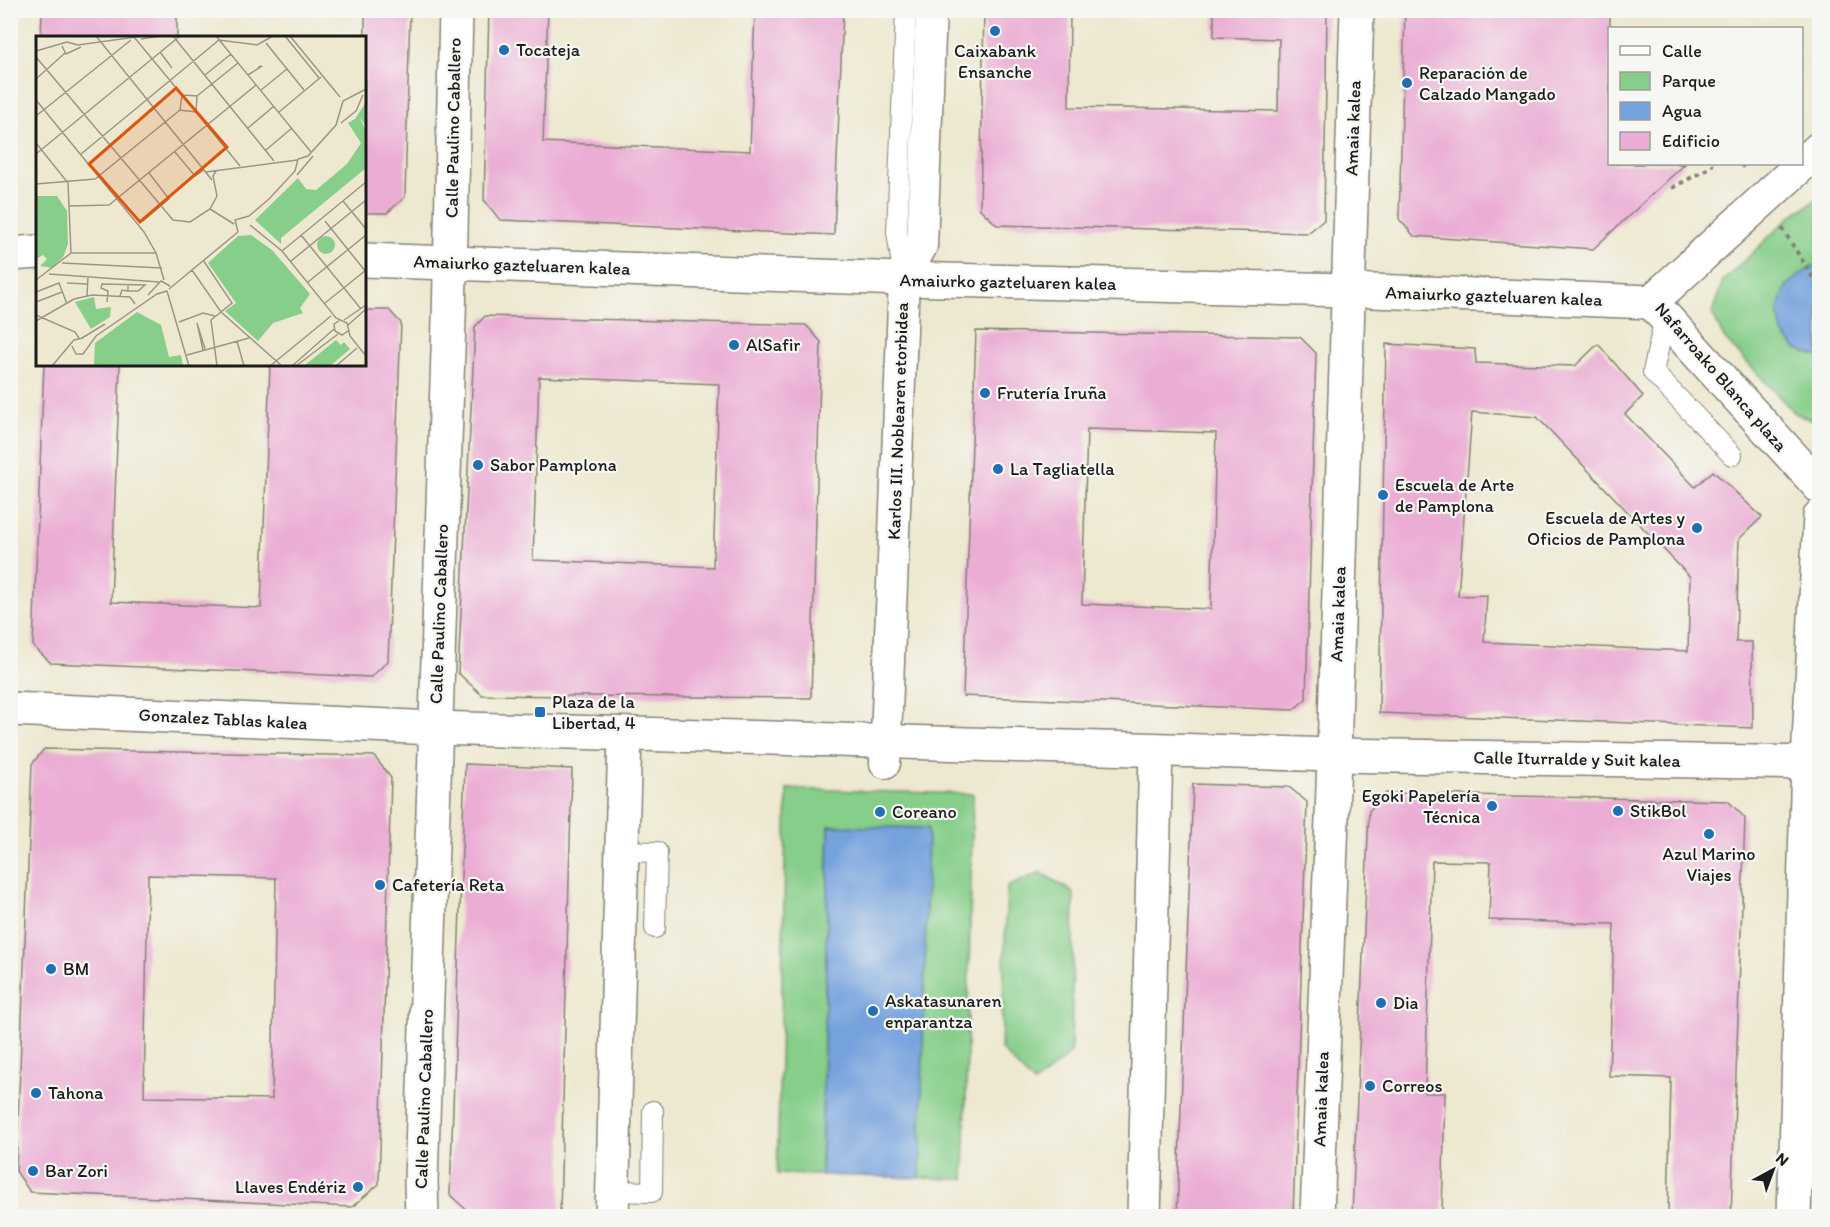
<svg xmlns="http://www.w3.org/2000/svg" width="1830" height="1227" viewBox="0 0 1830 1227" font-family="Itim,sans-serif">
  <rect width="100%" height="100%" fill="#f6f6f2"/>
  <filter id="ink" filterUnits="userSpaceOnUse"><feTurbulence type="fractalNoise" baseFrequency=".0167" numOctaves="2"/><feDisplacementMap in="SourceGraphic" scale="12" xChannelSelector="R" yChannelSelector="G"/><feConvolveMatrix kernelMatrix="1 2 1 2 8 2 1 2 1" color-interpolation-filters="sRGB"/></filter>
  <filter id="wash" filterUnits="userSpaceOnUse"><feTurbulence type="fractalNoise" baseFrequency=".008" numOctaves="4" result="noise"/><feDisplacementMap in="SourceGraphic" scale="24" xChannelSelector="R" yChannelSelector="G"/><feGaussianBlur stdDeviation="1.35" result="paint"/><feColorMatrix in="noise" values="0 0 0 0 0 0 0 0 0 0 0 0 0 0 0 0 0 1.4 0 .05"/><feComposite in="paint" operator="in"/></filter>
  <g filter="url(#wash)">
    <rect width="100%" height="100%" fill="#ede8cf"/>
    <g fill="#86ce8a" stroke="#517553" stroke-width="1.5">
      <polygon points="1819,198 1819,423 1795,413 1724,338 1712,313 1723,281 1791,216"/>
      <polygon points="787,789 973,794 964,1179 920,1178 927,828 829,826 821,1175 777,1174"/>
      <polygon points="1040,872 1074,893 1071,1053 1034,1084 1001,1049 1007,887"/>
    </g>
    <g fill="#74a2dd" stroke="#485f7c" stroke-width="1.5">
      <polygon points="1812,266 1819,266 1819,357 1796,349 1782,332 1778,309 1787,285"/>
      <polygon points="829,826 928,828 920,1178 821,1175"/>
    </g>
    <g id="blocks">
      <g fill="#ebadd4" fill-rule="evenodd">
        <polygon points="42,10 177,10 177,38 41,38"/>
        <polygon points="365,10 410,10 405,197 387,213 364,213"/>
        <polygon points="489,10 548,10 543,142 750,151 755,10 843,10 834,235 500,220 484,200"/>
        <polygon points="984,10 1070,10 1069,107 1278,111 1279,39 1214,37 1214,10 1327,10 1324,220 1308,233 997,225 980,209"/>
        <polygon points="1405,10 1610,10 1610,164 1685,164 1593,249 1414,236 1399,219"/>
        <polygon points="364,310 389,310 401,323 388,661 371,677 51,663 33,646 44,364 120,364 111,602 261,608 270,364 364,364"/>
        <path d="M485,316L806,325L821,342L811,698L482,695L458,673L475,327ZM539,377L719,384L713,567L533,560Z"/>
        <path d="M976,331L1300,337L1316,353L1306,699L1293,710L963,696ZM1087,429L1216,433L1211,609L1082,604Z"/>
        <path d="M1386,344L1475,349L1476,363L1575,366L1598,344L1643,396L1625,414L1695,487L1713,471L1762,517L1739,539L1736,642H1752L1753,728L1379,713ZM1472,412L1537,417L1690,577L1688,651L1484,642L1487,595L1458,596Z"/>
        <path d="M44,749L374,756L391,778L379,1184L352,1207L30,1192L16,1171L32,764ZM148,875L276,878L272,1099L144,1097Z"/>
        <polygon points="465,764 572,769 560,1212 470,1213 450,1195"/>
        <polygon points="1193,784 1289,787 1307,802 1293,1216 1177,1216"/>
        <polygon points="1386,793 1728,801 1745,818 1731,1216 1668,1216 1671,1078 1609,1076 1614,924 1489,920 1491,862 1432,861 1425,1093 1445,1093 1442,1216 1352,1216 1369,811"/>
      </g>
    </g>
  </g>
  <g filter="url(#ink)">
    <use href="#blocks" fill-opacity="0" stroke="#848276" stroke-width="1.5"/>
    <g fill="none" stroke-linecap="round" stroke-linejoin="round">
      <defs>
        <g id="service">
          <polyline points="904,279 897,232 906,10"/>
          <polyline points="1665,318 1653,372 1732,455"/>
          <polyline points="622,851 657,852 655,928"/>
          <polyline points="613,1191 652,1192 653,1111"/>
        </g>
        <polyline id="pedestrian" points="885,763 904,279 922,246 931,10"/>
        <g id="minor">
          <polyline points="1820,148 1651,302 1820,487"/>
          <polyline points="10,254 38,252"/>
          <polyline points="364,260 904,279 1347,290 1651,302"/>
          <polyline points="10,709 435,728 1334,755 1820,763"/>
          <polyline points="422,1216 421,1182 449,320 456,10"/>
          <polyline points="612,1216 625,734"/>
          <polyline points="1144,1216 1156,750"/>
          <polyline points="1317,1216 1332,819 1357,10"/>
          <polyline points="1794,1216 1808,763 1820,516"/>
        </g>
      </defs>
      <use href="#service" stroke="#848276" stroke-width="22"/>
      <use href="#pedestrian" stroke="#848276" stroke-width="33"/>
      <use href="#minor" stroke="#848276" stroke-width="36"/>
      <g stroke="#848276" stroke-width="4" stroke-dasharray="4.5 4.5" stroke-linecap="butt">
        <polyline points="1741,164 1746,171"/>
        <polyline points="1672,188 1709,168 1713,164"/>
        <polyline points="1782,228 1820,289"/>
      </g>
      <use href="#service" stroke="#fff" stroke-width="20"/>
      <use href="#pedestrian" stroke="#fff" stroke-width="30"/>
      <use href="#minor" stroke="#fff" stroke-width="33"/>
    </g>
  </g>
  <g fill="#1f6fb2" stroke="#f6f6f2" stroke-width="2">
    <circle cx="995" cy="31" r="6"/>
    <circle cx="504" cy="50" r="6"/>
    <circle cx="1407" cy="83" r="6"/>
    <circle cx="734" cy="345" r="6"/>
    <circle cx="985" cy="393" r="6"/>
    <circle cx="478" cy="465" r="6"/>
    <circle cx="998" cy="469" r="6"/>
    <circle cx="1383" cy="495" r="6"/>
    <circle cx="1697" cy="528" r="6"/>
    <rect x="534" y="706" width="12" height="12" rx="3"/>
    <circle cx="1492" cy="806" r="6"/>
    <circle cx="1618" cy="811" r="6"/>
    <circle cx="880" cy="812" r="6"/>
    <circle cx="1709" cy="834" r="6"/>
    <circle cx="380" cy="885" r="6"/>
    <circle cx="51" cy="969" r="6"/>
    <circle cx="1381" cy="1003" r="6"/>
    <circle cx="873" cy="1011" r="6"/>
    <circle cx="1370" cy="1086" r="6"/>
    <circle cx="36" cy="1093" r="6"/>
    <circle cx="33" cy="1171" r="6"/>
    <circle cx="358" cy="1187" r="6"/>
  </g>
  <g text-anchor="middle" stroke-width="4.5" stroke-linejoin="round" paint-order="stroke">
    <g font-size="18" fill="#1c1c1c" stroke="#f6f6f2" text-anchor="start">
      <text x="516" y="56">Tocateja</text>
      <text x="995" y="57" text-anchor="middle">Caixabank<tspan x="995" dy="21">Ensanche</tspan></text>
      <text x="1419" y="79">Reparación de<tspan x="1419" dy="21">Calzado Mangado</tspan></text>
      <text x="746" y="351">AlSafir</text>
      <text x="997" y="399">Frutería Iruña</text>
      <text x="490" y="471">Sabor Pamplona</text>
      <text x="1010" y="475">La Tagliatella</text>
      <text x="1395" y="491">Escuela de Arte<tspan x="1395" dy="21">de Pamplona</tspan></text>
      <text x="1685" y="524" text-anchor="end">Escuela de Artes y<tspan x="1685" dy="21">Oficios de Pamplona</tspan></text>
      <text x="552" y="708">Plaza de la<tspan x="552" dy="21">Libertad, 4</tspan></text>
      <text x="1480" y="802" text-anchor="end">Egoki Papelería<tspan x="1480" dy="21">Técnica</tspan></text>
      <text x="1630" y="817">StikBol</text>
      <text x="892" y="818">Coreano</text>
      <text x="1709" y="860" text-anchor="middle">Azul Marino<tspan x="1709" dy="21">Viajes</tspan></text>
      <text x="392" y="891">Cafetería Reta</text>
      <text x="63" y="975">BM</text>
      <text x="885" y="1007">Askatasunaren<tspan x="885" dy="21">enparantza</tspan></text>
      <text x="1393" y="1009">Dia</text>
      <text x="1382" y="1092">Correos</text>
      <text x="48" y="1099">Tahona</text>
      <text x="45" y="1177">Bar Zori</text>
      <text x="346" y="1193" text-anchor="end">Llaves Endériz</text>
    </g>
    <g font-size="18" fill="#1c1c1c" stroke="#f6f6f2">
      <text transform="translate(453 128) rotate(-89)" y="6">Calle Paulino Caballero</text>
      <text transform="translate(1353 128) rotate(-88)" y="6">Amaia kalea</text>
      <text transform="translate(522 265) rotate(2)" y="6">Amaiurko gazteluaren kalea</text>
      <text transform="translate(1008 282) rotate(1)" y="6">Amaiurko gazteluaren kalea</text>
      <text transform="translate(1494 296) rotate(2)" y="6">Amaiurko gazteluaren kalea</text>
      <text transform="translate(1721 377) rotate(49)" y="6">Nafarroako Blanca plaza</text>
      <text transform="translate(898 421) rotate(-88)" y="6">Karlos III. Noblearen etorbidea</text>
      <text transform="translate(439 614) rotate(-88)" y="6">Calle Paulino Caballero</text>
      <text transform="translate(1338 614) rotate(-88)" y="6">Amaia kalea</text>
      <text transform="translate(223 719) rotate(3)" y="6">Gonzalez Tablas kalea</text>
      <text transform="translate(1577 759) rotate(1)" y="6">Calle Iturralde y Suit kalea</text>
      <text transform="translate(424 1099) rotate(-88)" y="6">Calle Paulino Caballero</text>
      <text transform="translate(1321 1099) rotate(-88)" y="6">Amaia kalea</text>
    </g>
  </g>
  <g transform="translate(36 36)">
    <rect width="330" height="330" fill="#ede8cf"/>
    <path d="M330,66V90L323,81L330,94V132L245,202V208L219,184L262,142L270,153L280,154L311,128L325,107L312,87L319,83ZM0,160H21L31,175L32,208L27,221L16,232L4,230L11,223L7,219L0,223ZM215,199L236,214L274,258L264,272L267,277L237,287L222,305L189,275L200,267L172,227L202,200ZM281 209a9 9 0 1 1 18 0a9 9 0 1 1-18 0ZM58,261L60,273L75,271L74,281L55,293L39,266ZM101,276L125,289L133,321L145,319L147,330H58L59,307ZM300,304L305,309L308,306L314,313L294,330H268Z" fill="#86ce8a"/>
    <path fill="none" stroke="#999687" stroke-width="1.5" d="M60,0L176,144M137,0L238,125M180,0L275,116M249,0L283,42M254,0L304,61M98,1L146,59M105,3L124,0M230,7L268,54M26,10L30,18L45,11M0,15L31,6L42,9L107,0M124,16L136,32M0,21L137,184L154,186L174,173L181,160L177,140L180,135M169,39L195,18M212,39L226,30L222,31M0,43L29,17M225,54L251,33M146,59L161,60L160,76M146,59L144,74L160,76M161,60L202,27M0,64L108,196L120,217L128,244M160,76L204,130M243,76L285,41M0,80L95,4M305,87L320,75L327,59M212,92L238,70M0,107L32,147L35,217L0,244M230,114L256,92M139,116L159,140L168,134M0,118L144,0M45,118L183,4L221,9L237,0M170,136L261,124M261,139L277,120M0,148L59,143L144,74M307,165L330,193M33,170L73,169L220,49M174,173L198,188M107,185L133,163L113,137M289,185L330,236M214,189L246,215L300,282L311,287L314,300L330,320M202,196L199,184L213,180L233,163L259,135L262,123L272,120L300,89L307,65L330,53M265,199L325,273M246,215L330,146M35,217H120M167,224L196,267L175,284L181,330M255,225L330,164M26,227L126,232M156,234L185,276L246,330M13,238L123,246M272,246L330,199M31,247L51,248M133,253L202,196M131,255L153,330M0,256L23,247L31,268M112,259L125,245L134,250M51,260L52,241M84,260L86,254L92,255V248M0,266L26,256M71,266L72,255L65,252L66,248L109,249L102,255H92M289,267L330,234M0,279L39,296L43,302M304,284L298,288L299,295L306,299L312,295M308,284L330,269M0,285L38,263L56,259L94,261L99,268M143,286L167,277L179,280M312,289L330,273M46,302L69,288M201,305L208,330M36,310L40,318H47L60,300L121,258L131,255M167,314L161,287L169,313M151,319L213,302M16,330L38,304L47,302M234,330L295,280M256,330L298,293M260,330L302,298M300,330L321,312"/>
    <path fill="#de560d" fill-opacity="0.15" stroke="#de560d" stroke-width="3" d="M140,52L191,111L104,186L53,128Z"/>
    <rect width="330" height="330" fill="none" stroke="#1c1c1c" stroke-width="3"/>
  </g>
  <rect width="1830" height="1227" fill="none" stroke="#f6f6f2" stroke-width="36"/>
  <rect x="1608" y="27" width="195" height="138" fill="#f6f6f2" stroke="#9f9f9c" stroke-width="1.5"/>
  <rect x="1620" y="46" width="30" height="9" fill="#ffffff" stroke="#9f9f9c" stroke-width="1.5"/>
  <text x="1662" y="57" font-size="18" fill="#1c1c1c">Calle</text>
  <rect x="1620" y="72" width="30" height="18" fill="#86ce8a" stroke="#9f9f9c" stroke-width="1.5"/>
  <text x="1662" y="87" font-size="18" fill="#1c1c1c">Parque</text>
  <rect x="1620" y="102" width="30" height="18" fill="#74a2dd" stroke="#9f9f9c" stroke-width="1.5"/>
  <text x="1662" y="117" font-size="18" fill="#1c1c1c">Agua</text>
  <rect x="1620" y="132" width="30" height="18" fill="#ebadd4" stroke="#9f9f9c" stroke-width="1.5"/>
  <text x="1662" y="147" font-size="18" fill="#1c1c1c">Edificio</text>
  <g transform="translate(1773 1170) rotate(41)" stroke="#f6f6f2" stroke-width="4.5" paint-order="stroke">
  <path d="M0-4.5L10 22L0 15L-10 22Z" fill="#1c1c1c"/>
  <text y="-9" font-size="16" font-weight="bold" text-anchor="middle" fill="#1c1c1c">N</text>
  </g>
</svg>
